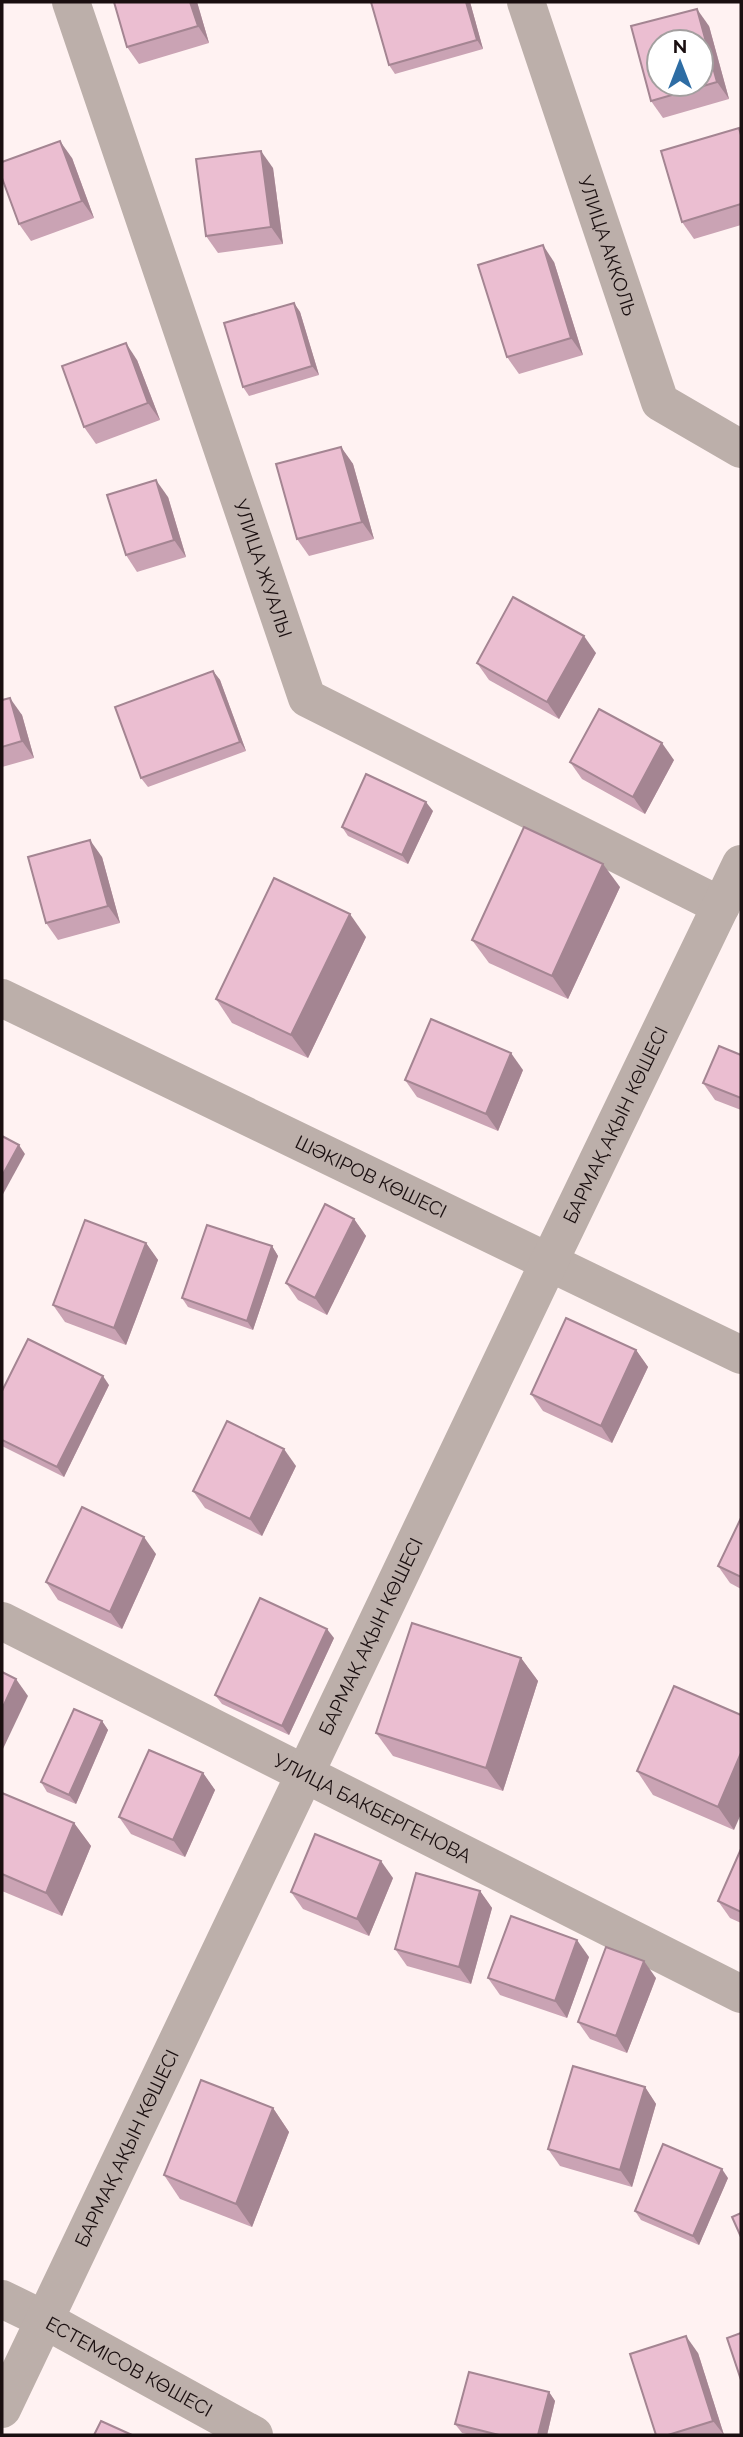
<svg xmlns="http://www.w3.org/2000/svg" width="743" height="2437" viewBox="0 0 743 2437" font-family="Raleway,sans-serif">
  <rect width="100%" height="100%" fill="#fff2f2"/>
  <g fill="none" stroke-linecap="round" stroke-linejoin="round">
    <g stroke="#bcafaa" stroke-width="38">
      <path id="s1" d="M71,2L307,698L721,906"/>
      <path id="s2" d="M526,2L660,402L741,449"/>
      <path id="s3" d="M2,998L741,1355"/>
      <path id="s4" d="M2,1621L741,1994"/>
      <path id="s5" d="M2,2299L43,2319L254,2435"/>
      <path id="s6" d="M2,2409L549,1262L741,864"/>
    </g>
  </g>
  <g fill="#caa3b4">
    <polygon points="114,2 197,2 209,43 139,64 127,47"/>
    <polygon points="371,2 470,2 483,49 395,74 389,65"/>
    <polygon points="709,26 729,99 663,118 651,101"/>
    <polygon points="741,131 741,225 694,239 682,222"/>
    <polygon points="72,158 94,218 31,241 19,224"/>
    <polygon points="273,168 283,244 218,253 206,236"/>
    <polygon points="554,262 583,355 519,374 507,357"/>
    <polygon points="294,303 300,312 319,375 249,396 243,387"/>
    <polygon points="137,360 160,420 96,444 84,427"/>
    <polygon points="341,447 353,464 374,539 309,556 297,539"/>
    <polygon points="168,497 186,557 137,572 126,555"/>
    <polygon points="596,653 559,719 489,680 477,663"/>
    <polygon points="213,671 220,680 246,751 148,787 141,778"/>
    <polygon points="2,700 22,715 34,758 2,767"/>
    <polygon points="674,760 645,814 582,779 570,762"/>
    <polygon points="433,811 408,864 348,836 342,827"/>
    <polygon points="102,857 120,923 58,940 46,923"/>
    <polygon points="620,887 568,999 489,963 472,940"/>
    <polygon points="366,937 308,1058 232,1023 216,999"/>
    <polygon points="741,1055 741,1110 715,1100 703,1083"/>
    <polygon points="523,1070 498,1131 417,1097 405,1080"/>
    <polygon points="354,1219 366,1236 327,1315 298,1300 286,1283"/>
    <polygon points="146,1243 158,1260 126,1345 65,1322 53,1305"/>
    <polygon points="272,1246 278,1256 253,1330 188,1307 182,1298"/>
    <polygon points="636,1350 648,1367 612,1443 543,1411 531,1394"/>
    <polygon points="109,1385 64,1477 2,1446 2,1391"/>
    <polygon points="296,1466 262,1536 205,1508 193,1491"/>
    <polygon points="741,1518 741,1589 730,1583 718,1566"/>
    <polygon points="156,1554 122,1629 58,1600 46,1582"/>
    <polygon points="334,1638 289,1735 222,1704 215,1695"/>
    <polygon points="521,1658 538,1681 503,1791 393,1756 376,1733"/>
    <polygon points="674,1686 734,1830 653,1795 637,1771"/>
    <polygon points="102,1721 108,1730 76,1804 47,1792 41,1782"/>
    <polygon points="203,1773 215,1790 185,1857 131,1834 119,1817"/>
    <polygon points="2,1793 74,1823 91,1846 62,1916 2,1891"/>
    <polygon points="741,1849 741,1923 730,1918 718,1901"/>
    <polygon points="393,1878 369,1936 303,1909 291,1892"/>
    <polygon points="480,1891 492,1908 471,1984 407,1966 395,1949"/>
    <polygon points="589,1957 567,2018 500,1995 488,1978"/>
    <polygon points="656,1978 627,2053 590,2039 578,2022"/>
    <polygon points="645,2087 656,2104 632,2187 560,2166 548,2149"/>
    <polygon points="273,2108 289,2132 252,2227 180,2199 164,2175"/>
    <polygon points="728,2178 699,2245 641,2220 635,2211"/>
    <polygon points="698,2353 724,2435 656,2435"/>
    <polygon points="549,2392 555,2401 547,2435 471,2435 462,2433 455,2424"/>
  </g>
  <g fill="#a48592">
    <polygon points="190,2 197,2 209,43 198,26"/>
    <polygon points="466,2 470,2 483,49 477,40"/>
    <polygon points="697,9 709,26 729,99 717,82"/>
    <polygon points="60,141 72,158 94,218 82,201"/>
    <polygon points="261,151 273,168 283,244 271,227"/>
    <polygon points="543,245 554,262 583,355 571,338"/>
    <polygon points="294,303 300,312 319,375 312,366"/>
    <polygon points="126,343 137,360 160,420 148,403"/>
    <polygon points="341,447 353,464 374,539 362,522"/>
    <polygon points="156,480 168,497 186,557 174,540"/>
    <polygon points="584,636 596,653 559,719 547,702"/>
    <polygon points="213,671 220,680 246,751 240,742"/>
    <polygon points="10,698 22,715 34,758 22,741"/>
    <polygon points="662,743 674,760 645,814 633,797"/>
    <polygon points="426,802 433,811 408,864 402,855"/>
    <polygon points="90,840 102,857 120,923 108,906"/>
    <polygon points="603,864 620,887 568,999 552,976"/>
    <polygon points="350,914 366,937 308,1058 291,1035"/>
    <polygon points="511,1053 523,1070 498,1131 486,1114"/>
    <polygon points="19,1145 25,1154 2,1196 2,1176"/>
    <polygon points="354,1219 366,1236 327,1315 315,1298"/>
    <polygon points="146,1243 158,1260 126,1345 114,1328"/>
    <polygon points="272,1246 278,1256 253,1330 247,1321"/>
    <polygon points="636,1350 648,1367 612,1443 601,1426"/>
    <polygon points="103,1376 109,1385 64,1477 57,1467"/>
    <polygon points="284,1449 296,1466 262,1536 250,1519"/>
    <polygon points="144,1537 156,1554 122,1629 110,1612"/>
    <polygon points="327,1629 334,1638 289,1735 282,1726"/>
    <polygon points="521,1658 538,1681 503,1791 486,1768"/>
    <polygon points="16,1679 28,1696 2,1751 2,1709"/>
    <polygon points="102,1721 108,1730 76,1804 69,1795"/>
    <polygon points="741,1753 741,1814 734,1830 718,1807"/>
    <polygon points="203,1773 215,1790 185,1857 173,1840"/>
    <polygon points="74,1823 91,1846 62,1916 46,1893"/>
    <polygon points="381,1861 393,1878 369,1936 357,1919"/>
    <polygon points="480,1891 492,1908 471,1984 459,1967"/>
    <polygon points="577,1940 589,1957 567,2018 555,2001"/>
    <polygon points="644,1961 656,1978 627,2053 616,2036"/>
    <polygon points="645,2087 656,2104 632,2187 620,2170"/>
    <polygon points="273,2108 289,2132 252,2227 236,2204"/>
    <polygon points="722,2169 728,2178 699,2245 693,2236"/>
    <polygon points="686,2336 698,2353 724,2435 713,2421"/>
    <polygon points="549,2392 555,2401 547,2435 538,2435"/>
  </g>
  <g fill="#ebbed1" stroke="#a48592" stroke-width="2" fill-rule="evenodd">
    <polygon points="114,2 190,2 198,26 127,47"/>
    <polygon points="371,2 466,2 477,40 389,65"/>
    <path d="M697,9L717,82L651,101L631,26ZM659,42H701V84H659Z"/>
    <polygon points="739,128 741,135 741,204 682,222 661,151"/>
    <polygon points="60,141 82,201 19,224 2,178 2,162"/>
    <polygon points="261,151 271,227 206,236 196,159"/>
    <polygon points="543,245 571,338 507,357 478,265"/>
    <polygon points="294,303 312,366 243,387 224,323"/>
    <polygon points="126,343 148,403 84,427 62,366"/>
    <polygon points="341,447 362,522 297,539 276,464"/>
    <polygon points="156,480 174,540 126,555 107,495"/>
    <polygon points="513,597 584,636 547,702 477,663"/>
    <polygon points="213,671 240,742 141,778 115,707"/>
    <polygon points="10,698 22,741 2,747 2,700"/>
    <polygon points="599,709 662,743 633,797 570,762"/>
    <polygon points="366,774 426,802 402,855 342,827"/>
    <polygon points="524,827 603,864 552,976 472,940"/>
    <polygon points="90,840 108,906 46,923 28,857"/>
    <polygon points="274,878 350,914 291,1035 216,999"/>
    <polygon points="431,1019 511,1053 486,1114 405,1080"/>
    <polygon points="719,1046 741,1055 741,1098 703,1083"/>
    <polygon points="2,1136 19,1145 2,1176"/>
    <polygon points="325,1204 354,1219 315,1298 286,1283"/>
    <polygon points="85,1220 146,1243 114,1328 53,1305"/>
    <polygon points="207,1225 272,1246 247,1321 182,1298"/>
    <polygon points="566,1318 636,1350 601,1426 531,1394"/>
    <polygon points="28,1339 103,1376 57,1467 2,1440 2,1391"/>
    <polygon points="227,1421 284,1449 250,1519 193,1491"/>
    <polygon points="82,1507 144,1537 110,1612 46,1582"/>
    <polygon points="741,1518 741,1577 718,1566"/>
    <polygon points="260,1598 327,1629 282,1726 215,1695"/>
    <polygon points="412,1623 521,1658 486,1768 376,1733"/>
    <polygon points="2,1672 16,1679 2,1709"/>
    <polygon points="674,1686 741,1715 741,1753 718,1807 637,1771"/>
    <polygon points="74,1709 102,1721 69,1795 41,1782"/>
    <polygon points="149,1750 203,1773 173,1840 119,1817"/>
    <polygon points="2,1793 74,1823 46,1893 2,1874"/>
    <polygon points="315,1834 381,1861 357,1919 291,1892"/>
    <polygon points="741,1849 741,1912 718,1901"/>
    <polygon points="416,1873 480,1891 459,1967 395,1949"/>
    <polygon points="511,1916 577,1940 555,2001 488,1978"/>
    <polygon points="606,1947 644,1961 616,2036 578,2022"/>
    <polygon points="573,2066 645,2087 620,2170 548,2149"/>
    <polygon points="201,2080 273,2108 236,2204 164,2175"/>
    <polygon points="663,2144 722,2169 693,2236 635,2211"/>
    <polygon points="741,2213 741,2237 732,2217"/>
    <polygon points="741,2333 741,2380 727,2338"/>
    <polygon points="686,2336 713,2421 668,2435 656,2435 630,2354"/>
    <polygon points="469,2372 549,2392 538,2435 499,2435 455,2424"/>
    <polygon points="101,2421 132,2435 94,2435"/>
  </g>
  <g text-anchor="middle" stroke-width="7" stroke-linejoin="round" paint-order="stroke">
    <g font-size="19" fill="#1a0f10" stroke="#fff">
      <text dy="7" stroke="none"><textPath href="#s2" startOffset="257">УЛИЦА АККОЛЬ</textPath></text>
      <text dy="7" stroke="none"><textPath href="#s1" startOffset="598">УЛИЦА ЖУАЛЫ</textPath></text>
      <text dy="7" stroke="none"><textPath href="#s6" startOffset="1423">БАРМАҚ АҚЫН КӨШЕСІ</textPath></text>
      <text dy="7" stroke="none"><textPath href="#s3" startOffset="410">ШӘКІРОВ КӨШЕСІ</textPath></text>
      <text dy="7" stroke="none"><textPath href="#s6" startOffset="856">БАРМАҚ АҚЫН КӨШЕСІ</textPath></text>
      <text dy="7" stroke="none"><textPath href="#s4" startOffset="415">УЛИЦА БАКБЕРГЕНОВА</textPath></text>
      <text dy="7" stroke="none"><textPath href="#s6" startOffset="289">БАРМАҚ АҚЫН КӨШЕСІ</textPath></text>
      <text dy="7" stroke="none"><textPath href="#s5" startOffset="144">ЕСТЕМІСОВ КӨШЕСІ</textPath></text>
    </g>
  </g>
  <rect width="743" height="2437" fill="none" stroke="#1a0f10" stroke-width="7"/>
  <g transform="translate(680 63)"><circle r="33" fill="#ffffff" stroke="#a39f9f" stroke-width="2"/>
  <path d="M0-5L12 26L0 18L-12 26Z" fill="#2e6da4"/>
  <text y="-10" font-size="19" font-weight="bold" text-anchor="middle" fill="#1a0f10">N</text>
  </g>
</svg>
